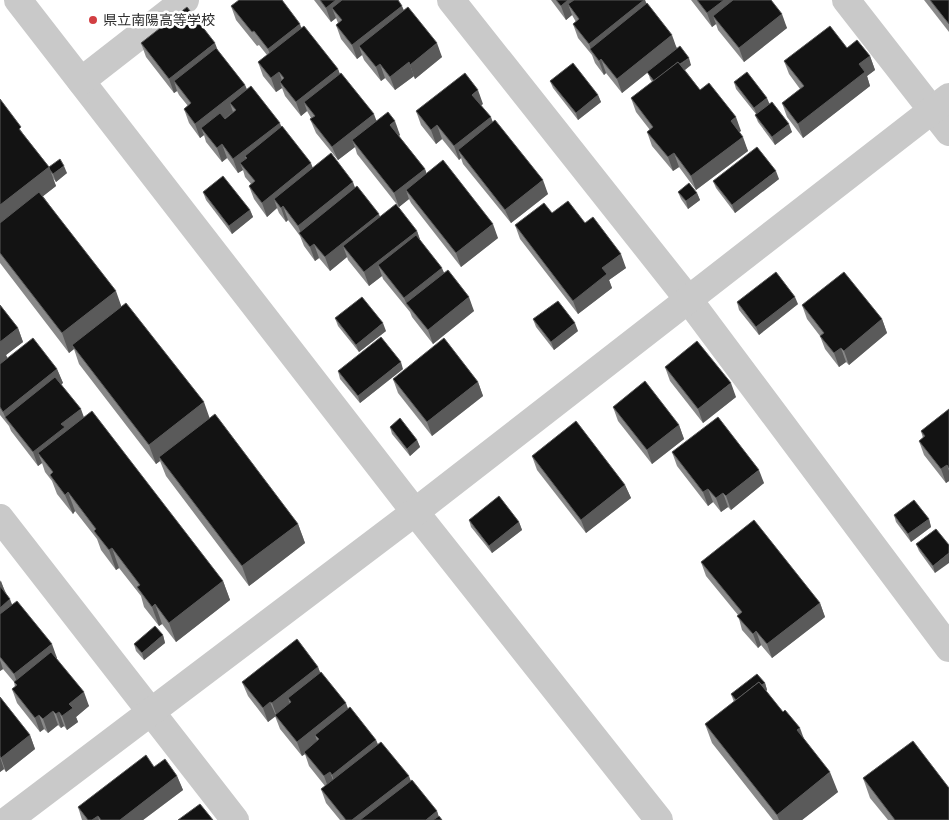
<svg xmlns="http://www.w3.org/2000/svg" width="949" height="820" viewBox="0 0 949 820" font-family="'Asap Condensed','Noto Sans JP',sans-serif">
  <rect width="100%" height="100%" fill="#fff"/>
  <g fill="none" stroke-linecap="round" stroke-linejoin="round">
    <g stroke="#c9c9c9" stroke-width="28">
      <polyline points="18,0 415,512 659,820"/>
      <polyline points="451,0 688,299 949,648"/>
      <polyline points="846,0 949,132"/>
      <polyline points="81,81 185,0"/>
      <polyline points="0,518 235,820"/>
      <polyline points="8,820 415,512 949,97"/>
    </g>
  </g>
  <g fill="#898989">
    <polygon points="314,0 398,0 404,10 442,57 415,79 414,76 395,90 385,78 381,81 364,60 362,55 357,59 341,39 336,25 338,23 336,18 331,22"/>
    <polygon points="551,0 645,0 646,4 677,48 691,65 685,70 700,90 741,131 739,132 748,151 696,190 679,167 673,171 652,146 647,132 650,130 636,112 631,98 652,82 650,79 648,72 622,93 606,73 604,75 595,63 592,55 578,38 573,24 576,22 572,15 566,20"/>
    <polygon points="691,0 771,0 787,28 744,62 718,30 716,24 712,27"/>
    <polygon points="924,0 949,0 949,32"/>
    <polygon points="231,6 302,28 338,69 340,74 377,121 400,135 399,136 425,169 426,173 498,238 461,267 411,203 409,199 399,207 357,154 355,147 338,160 316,133 310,119 311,118 307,111 301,116 285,96 282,88 276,92 263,76 258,62 267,55 259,45 257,46 236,20"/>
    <polygon points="141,43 218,51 245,85 247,89 281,127 313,168 355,188 380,217 417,231 420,240 444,273 474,311 433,344 412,317 410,312 383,279 382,276 369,286 348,260 347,257 330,271 319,258 315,261 304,246 300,236 288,220 286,222 279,213 277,208 267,217 254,199 249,186 251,184 245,177 243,170 238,173 227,158 222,162 206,142 204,135 200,138 189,123 184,109 188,106 179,95 177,91 174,93 146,57"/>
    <polygon points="847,48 870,56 875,70 867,76 870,86 803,138 787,117 782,103 800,89 789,74 784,61"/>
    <polygon points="550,81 598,95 601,102 578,120 553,88"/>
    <polygon points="734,82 769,103 792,132 775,145 758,122 755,115 756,114 736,89"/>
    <polygon points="0,99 24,135 49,167 67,173 56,182 53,178 56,186 43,196 122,307 209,418 298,524 305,543 249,586 166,476 160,461 156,464 79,364 74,349 69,353 0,263"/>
    <polygon points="483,104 481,105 492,122 548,194 511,223 463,164 461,158 459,160 442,139 436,144 421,125 416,111"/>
    <polygon points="779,179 735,213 716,188 713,181"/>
    <polygon points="203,192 250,210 253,217 232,234 206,200"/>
    <polygon points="678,192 697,193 700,200 688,209 681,199"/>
    <polygon points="552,213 585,223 626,268 609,280 612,288 578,314 520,239 515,225"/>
    <polygon points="737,302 798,304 759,335 739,310"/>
    <polygon points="0,305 18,328 23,342 6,355 7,359 57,369 63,383 61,384 84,418 223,581 230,600 176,642 162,624 159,626 144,607 141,596 119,568 116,570 101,550 97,539 75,511 73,514 57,494 52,481 45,472 42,463 38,466 11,431 9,426 0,415"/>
    <polygon points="802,305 882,319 887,333 849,365 846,362 839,367 825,349 820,336 807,319"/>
    <polygon points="335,318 386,331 359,352 338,326"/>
    <polygon points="533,319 578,331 554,350 536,327"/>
    <polygon points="665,367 736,397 703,423 670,381"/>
    <polygon points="403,369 360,403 340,379 338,371"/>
    <polygon points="393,379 478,382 483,396 432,436 398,393"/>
    <polygon points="613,407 679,425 684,439 652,464 618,421"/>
    <polygon points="949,409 949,481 946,483 924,455 919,441 923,438 921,431"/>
    <polygon points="390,427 417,440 420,447 410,456 392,434"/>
    <polygon points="672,452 764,483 731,510 728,507 721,512 713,502 708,506 677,466"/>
    <polygon points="532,456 625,485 631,498 586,533 537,470"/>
    <polygon points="894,515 929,519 931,527 911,542 896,522"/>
    <polygon points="469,520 519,522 522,530 492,553 471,527"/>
    <polygon points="936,529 935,573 919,551 916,544"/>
    <polygon points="701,562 820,603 825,617 772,658 761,645 758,648 742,630 738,615 706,576"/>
    <polygon points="0,580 6,593 12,605 57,658 57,659 89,706 76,717 78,722 67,730 64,726 61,728 58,725 48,733 44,729 40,732 17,703 12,689 15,687 14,682 3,669 0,671"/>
    <polygon points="163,635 165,643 144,660 136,651 134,644"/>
    <polygon points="318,667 320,672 348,709 376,740 378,744 437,811 438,816 442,820 340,820 326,803 321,789 325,786 309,766 305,754 302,756 280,729 275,716 268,722 248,696 242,682"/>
    <polygon points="765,683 767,690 766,691 803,738 838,792 802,820 773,820 712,743 705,724 734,702 731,694"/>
    <polygon points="0,697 30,735 35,749 6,772 4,769 0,772"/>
    <polygon points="154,767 177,776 183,790 143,820 82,820 78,807"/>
    <polygon points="863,778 949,820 888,820 870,798"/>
  </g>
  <g fill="#5a5a5a">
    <polygon points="336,0 359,0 332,8 336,18 331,22 326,8"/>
    <polygon points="568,0 591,0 568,4 572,15 566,20 561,6"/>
    <polygon points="644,0 645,0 650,13 592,52 589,44"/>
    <polygon points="724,0 747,0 713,16 716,24 712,27 707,13"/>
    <polygon points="402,6 407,20 359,46 362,55 357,59 352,45"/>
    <polygon points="782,14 787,28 744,62 739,48"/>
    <polygon points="300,24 305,38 273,63 268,49"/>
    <polygon points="672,35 677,49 622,93 617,79"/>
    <polygon points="215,43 220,56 174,81 177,91 174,93 169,79"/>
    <polygon points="437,43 442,57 415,79 410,65"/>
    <polygon points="870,56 875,70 867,76 870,86 803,138 798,124 859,64"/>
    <polygon points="689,58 691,65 658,91 656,83"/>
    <polygon points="601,59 606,73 604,75 599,61"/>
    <polygon points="409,62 414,76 395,90 390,77"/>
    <polygon points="380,64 385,78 381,81 376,67"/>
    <polygon points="338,69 343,83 304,102 307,111 301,116 296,102"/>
    <polygon points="279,72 284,86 280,82 282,88 276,92 271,78"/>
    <polygon points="245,85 250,99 230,103 233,112 206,133 201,128 204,135 200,138 195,124"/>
    <polygon points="478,90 483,104 477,108 472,95"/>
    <polygon points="598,95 601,102 578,120 576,113"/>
    <polygon points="767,98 770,105 757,115 754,108"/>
    <polygon points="374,114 379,128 352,140 355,147 338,160 332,147"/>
    <polygon points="491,117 496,131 458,150 461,158 459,160 454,146"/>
    <polygon points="736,117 741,131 736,134 731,121"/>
    <polygon points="395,121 400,135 395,139 390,125"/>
    <polygon points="280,123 285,137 247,158 245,156 248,165 240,163 243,170 238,173 233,159"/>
    <polygon points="789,124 792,132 775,145 772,137"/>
    <polygon points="437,125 442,139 436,144 431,130"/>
    <polygon points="743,137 748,151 696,190 691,176"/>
    <polygon points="222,144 227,158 222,162 217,148"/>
    <polygon points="674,153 679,167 673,171 668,157"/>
    <polygon points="311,163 316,177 274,199 277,208 267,217 262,203"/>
    <polygon points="64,166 67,173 56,182 53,174"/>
    <polygon points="49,167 56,186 0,230 0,205"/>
    <polygon points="425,169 430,183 406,190 409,199 399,207 394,193"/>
    <polygon points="776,171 779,179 735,213 732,205"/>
    <polygon points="543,180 548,194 511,223 505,210"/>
    <polygon points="353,182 358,196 302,236 298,226"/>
    <polygon points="697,193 700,200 688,209 686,201"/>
    <polygon points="283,206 288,220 286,222 281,208"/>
    <polygon points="250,210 253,217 232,234 229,226"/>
    <polygon points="379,214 384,228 343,246 347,257 330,271 325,257"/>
    <polygon points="493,224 498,238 461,267 456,253"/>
    <polygon points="417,231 422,245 378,265 382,276 369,286 364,272"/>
    <polygon points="314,244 319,258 315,261 310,247"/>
    <polygon points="621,254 626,268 609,280 612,288 578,314 573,301 602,268"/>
    <polygon points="442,268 448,282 406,303 410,312 404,298"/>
    <polygon points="116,291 123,311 72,345 74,349 69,353 62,333"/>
    <polygon points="469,297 474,311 433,344 428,330"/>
    <polygon points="795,297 798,304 759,335 756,327"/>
    <polygon points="882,319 887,333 849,365 844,351"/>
    <polygon points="383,323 386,331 359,352 356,345"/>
    <polygon points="575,323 578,331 554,350 551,342"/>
    <polygon points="18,328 23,342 6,355 8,359 0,366 0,342"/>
    <polygon points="841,348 846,362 839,367 834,353"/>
    <polygon points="401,362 403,369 360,403 358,396"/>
    <polygon points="57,369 63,383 11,424 5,417 9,426 3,412"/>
    <polygon points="478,382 483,396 432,436 427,422"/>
    <polygon points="731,383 736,397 703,423 698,409"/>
    <polygon points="204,402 211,422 159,457 160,461 156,464 149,445"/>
    <polygon points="81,409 86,423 38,453 42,463 38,466 33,452 61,424"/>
    <polygon points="679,425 684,439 652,464 647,450"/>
    <polygon points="417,440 420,447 410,456 407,449"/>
    <polygon points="947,465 949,471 949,481 946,483 941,469"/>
    <polygon points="759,470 764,483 731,510 726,496"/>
    <polygon points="625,485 631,498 586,533 581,520"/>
    <polygon points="708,489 713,502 708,506 703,492"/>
    <polygon points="68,492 75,511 73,514 65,495"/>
    <polygon points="723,493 728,507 721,512 716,498"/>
    <polygon points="929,519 931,527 911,542 908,534"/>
    <polygon points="519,522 522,530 492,553 489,546"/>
    <polygon points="298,524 305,543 249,586 242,566"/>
    <polygon points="112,548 119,568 116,570 109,550"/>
    <polygon points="949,553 949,563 935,573 933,566"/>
    <polygon points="1,581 6,595 0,589 0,582"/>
    <polygon points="223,581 230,600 176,642 169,623"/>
    <polygon points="10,599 15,613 0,625 0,608"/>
    <polygon points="820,603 825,617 772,658 767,644"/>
    <polygon points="155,604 162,624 159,626 152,607"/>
    <polygon points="756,631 761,645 758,648 753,634"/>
    <polygon points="163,635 165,643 144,660 142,653"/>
    <polygon points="52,644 57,658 19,688 14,674"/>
    <polygon points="0,660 3,669 0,671"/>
    <polygon points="318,667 323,681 291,702 288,698 291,707 277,717 272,703"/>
    <polygon points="765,683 767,690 741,711 738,704"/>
    <polygon points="84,692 89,706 76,717 78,722 67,730 62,716 69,704"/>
    <polygon points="270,702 276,716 268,722 263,708"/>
    <polygon points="346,703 351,717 319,739 315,735 318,743 304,752 305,754 302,756 297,742"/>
    <polygon points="53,711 58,725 48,733 43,719"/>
    <polygon points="59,712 64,726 61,728 56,714"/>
    <polygon points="39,715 44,729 40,732 35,718"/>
    <polygon points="800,728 807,747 797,730"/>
    <polygon points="30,735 35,749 6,772 1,758"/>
    <polygon points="376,740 381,754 337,789 332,775"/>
    <polygon points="0,757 4,769 0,772"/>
    <polygon points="330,772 335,786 329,790 324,776"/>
    <polygon points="830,772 838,792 802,820 779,820 777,815"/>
    <polygon points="177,776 183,790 143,820 120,820"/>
    <polygon points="409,776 414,789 375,820 352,820"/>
    <polygon points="437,811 440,820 426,820"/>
    <polygon points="98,816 99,820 92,820"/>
  </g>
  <g fill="#131313" stroke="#5a5a5a">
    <polygon points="239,0 282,0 300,24 268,49 254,31 252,32 231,6"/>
    <polygon points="320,0 336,0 326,8"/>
    <polygon points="342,0 398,0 402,6 352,45 336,25 342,20 332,8"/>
    <polygon points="556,0 568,0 561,6"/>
    <polygon points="574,0 644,0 589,44 573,24 579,19 568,4"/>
    <polygon points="697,0 724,0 707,13"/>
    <polygon points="733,0 771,0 782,14 739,48 713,16"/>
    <polygon points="930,0 949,0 949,24"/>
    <polygon points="647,3 672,35 617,79 601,59 599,61 590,49"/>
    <polygon points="187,7 215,43 169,79 141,43"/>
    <polygon points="408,7 437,43 410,65 409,62 390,77 380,64 376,67 359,46"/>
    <polygon points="304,26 338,69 296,102 280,82 284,78 279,72 271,78 258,62"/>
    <polygon points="830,26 847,48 857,40 870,56 859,64 865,72 798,124 782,103 804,86 784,61"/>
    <polygon points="680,46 689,58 680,64 678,62 654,81 647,72"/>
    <polygon points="216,48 245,85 195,124 184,109 191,103 174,81"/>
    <polygon points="678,62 700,90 709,83 736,117 731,121 743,137 691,176 674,153 668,157 647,132 653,127 631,98"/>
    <polygon points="573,63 598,95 576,113 550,81"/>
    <polygon points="747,72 767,98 754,108 734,82"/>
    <polygon points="341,73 374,114 332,147 310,119 315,116 304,102"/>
    <polygon points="465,73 478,90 472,95 491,117 454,146 437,125 431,130 416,111"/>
    <polygon points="251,86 280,123 233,159 222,144 217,148 201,128 220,113 225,119 236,110 230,103"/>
    <polygon points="0,99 21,127 19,129 49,167 0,205"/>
    <polygon points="772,102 789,124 772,137 755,115"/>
    <polygon points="388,112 395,121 390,125 425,169 394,193 352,140"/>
    <polygon points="495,120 543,180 505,210 458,150"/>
    <polygon points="282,126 311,163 262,203 249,186 255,181 240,163 247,158 245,156"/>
    <polygon points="757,147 776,171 732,205 713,181"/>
    <polygon points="331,153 353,182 298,226 283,206 281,208 274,199"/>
    <polygon points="60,159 64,166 53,174 50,170 49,167"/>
    <polygon points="443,160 493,224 456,253 406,190"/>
    <polygon points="223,176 250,210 229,226 203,192"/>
    <polygon points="689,183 697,193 686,201 678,192"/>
    <polygon points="357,186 379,214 325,257 314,244 310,247 299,233"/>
    <polygon points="39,192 116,291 62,333 0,253 0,223"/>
    <polygon points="568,201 585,223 593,217 621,254 602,268 607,274 573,301 515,225 544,203 552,213"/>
    <polygon points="396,204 417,231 364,272 343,246"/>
    <polygon points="416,235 442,268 404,298 378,265"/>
    <polygon points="448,270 469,297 428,330 406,303"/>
    <polygon points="776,272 795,297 756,327 737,302"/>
    <polygon points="844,272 882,319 844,351 841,348 834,353 820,336 824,333 802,305"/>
    <polygon points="362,297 383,323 356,345 335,318"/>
    <polygon points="558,301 575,323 551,342 533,319"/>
    <polygon points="126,303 204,402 149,445 72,345"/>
    <polygon points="0,305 18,328 0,342"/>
    <polygon points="381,337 401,362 358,396 338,371"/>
    <polygon points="33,338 57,369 3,412 0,407 0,364"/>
    <polygon points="444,338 478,382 427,422 393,379"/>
    <polygon points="697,341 731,383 698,409 665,367"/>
    <polygon points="55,377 81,409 61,424 65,427 33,452 5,417"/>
    <polygon points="645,381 679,425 647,450 613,407"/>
    <polygon points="949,409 949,468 947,465 941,469 919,441 925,436 921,431"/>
    <polygon points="92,411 223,581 169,623 155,604 152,607 137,587 140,585 112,548 109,550 94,531 96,529 68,492 65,495 50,475 53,472 38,453"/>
    <polygon points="215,414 298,524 242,566 159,457"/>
    <polygon points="718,417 759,470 726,496 723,493 716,498 708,489 703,492 672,452"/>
    <polygon points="400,418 417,440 407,449 390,427"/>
    <polygon points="576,421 625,485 581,520 532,456"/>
    <polygon points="499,496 519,522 489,546 469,520"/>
    <polygon points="914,500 929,519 908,534 894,515"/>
    <polygon points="754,520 820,603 767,644 756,631 753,634 737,616 742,612 701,562"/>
    <polygon points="936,529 949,545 949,553 933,566 916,544"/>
    <polygon points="0,586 10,599 0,608"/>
    <polygon points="17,601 52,644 14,674 0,657 0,614"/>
    <polygon points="155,626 163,635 142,653 134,644"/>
    <polygon points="297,639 318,667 272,703 270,702 263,708 242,682"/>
    <polygon points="51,652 84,692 69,704 73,708 62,716 59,712 56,714 53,711 43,719 39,715 35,718 12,689 17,685 14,682"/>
    <polygon points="321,672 346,703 297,742 275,715 291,702 288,698"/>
    <polygon points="757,674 765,683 762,685 759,682 736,700 731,694"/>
    <polygon points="759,682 783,712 785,710 800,728 797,730 830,772 777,815 705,724"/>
    <polygon points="0,697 30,735 1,758 0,756"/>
    <polygon points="350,707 376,740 332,775 330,772 324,776 304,752 319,739 315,735"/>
    <polygon points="913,741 949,788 949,820 895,820 863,778"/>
    <polygon points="381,742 409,776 352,820 346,820 321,789"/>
    <polygon points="146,755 154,767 165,759 177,776 120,820 101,820 98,816 92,820 88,820 78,807"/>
    <polygon points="412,780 437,811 426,820 360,820"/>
    <polygon points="200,804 213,820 178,820"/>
    <polygon points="439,816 442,820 433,820"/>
  </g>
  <circle fill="#d23e42" stroke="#fff" stroke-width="2" cx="93" cy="20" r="5"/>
  <g text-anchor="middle" stroke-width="5" stroke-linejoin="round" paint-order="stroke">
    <g font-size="14" fill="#2c2c2c" stroke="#fff" text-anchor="start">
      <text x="103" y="25">県立南陽高等学校</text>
    </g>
  </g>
</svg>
